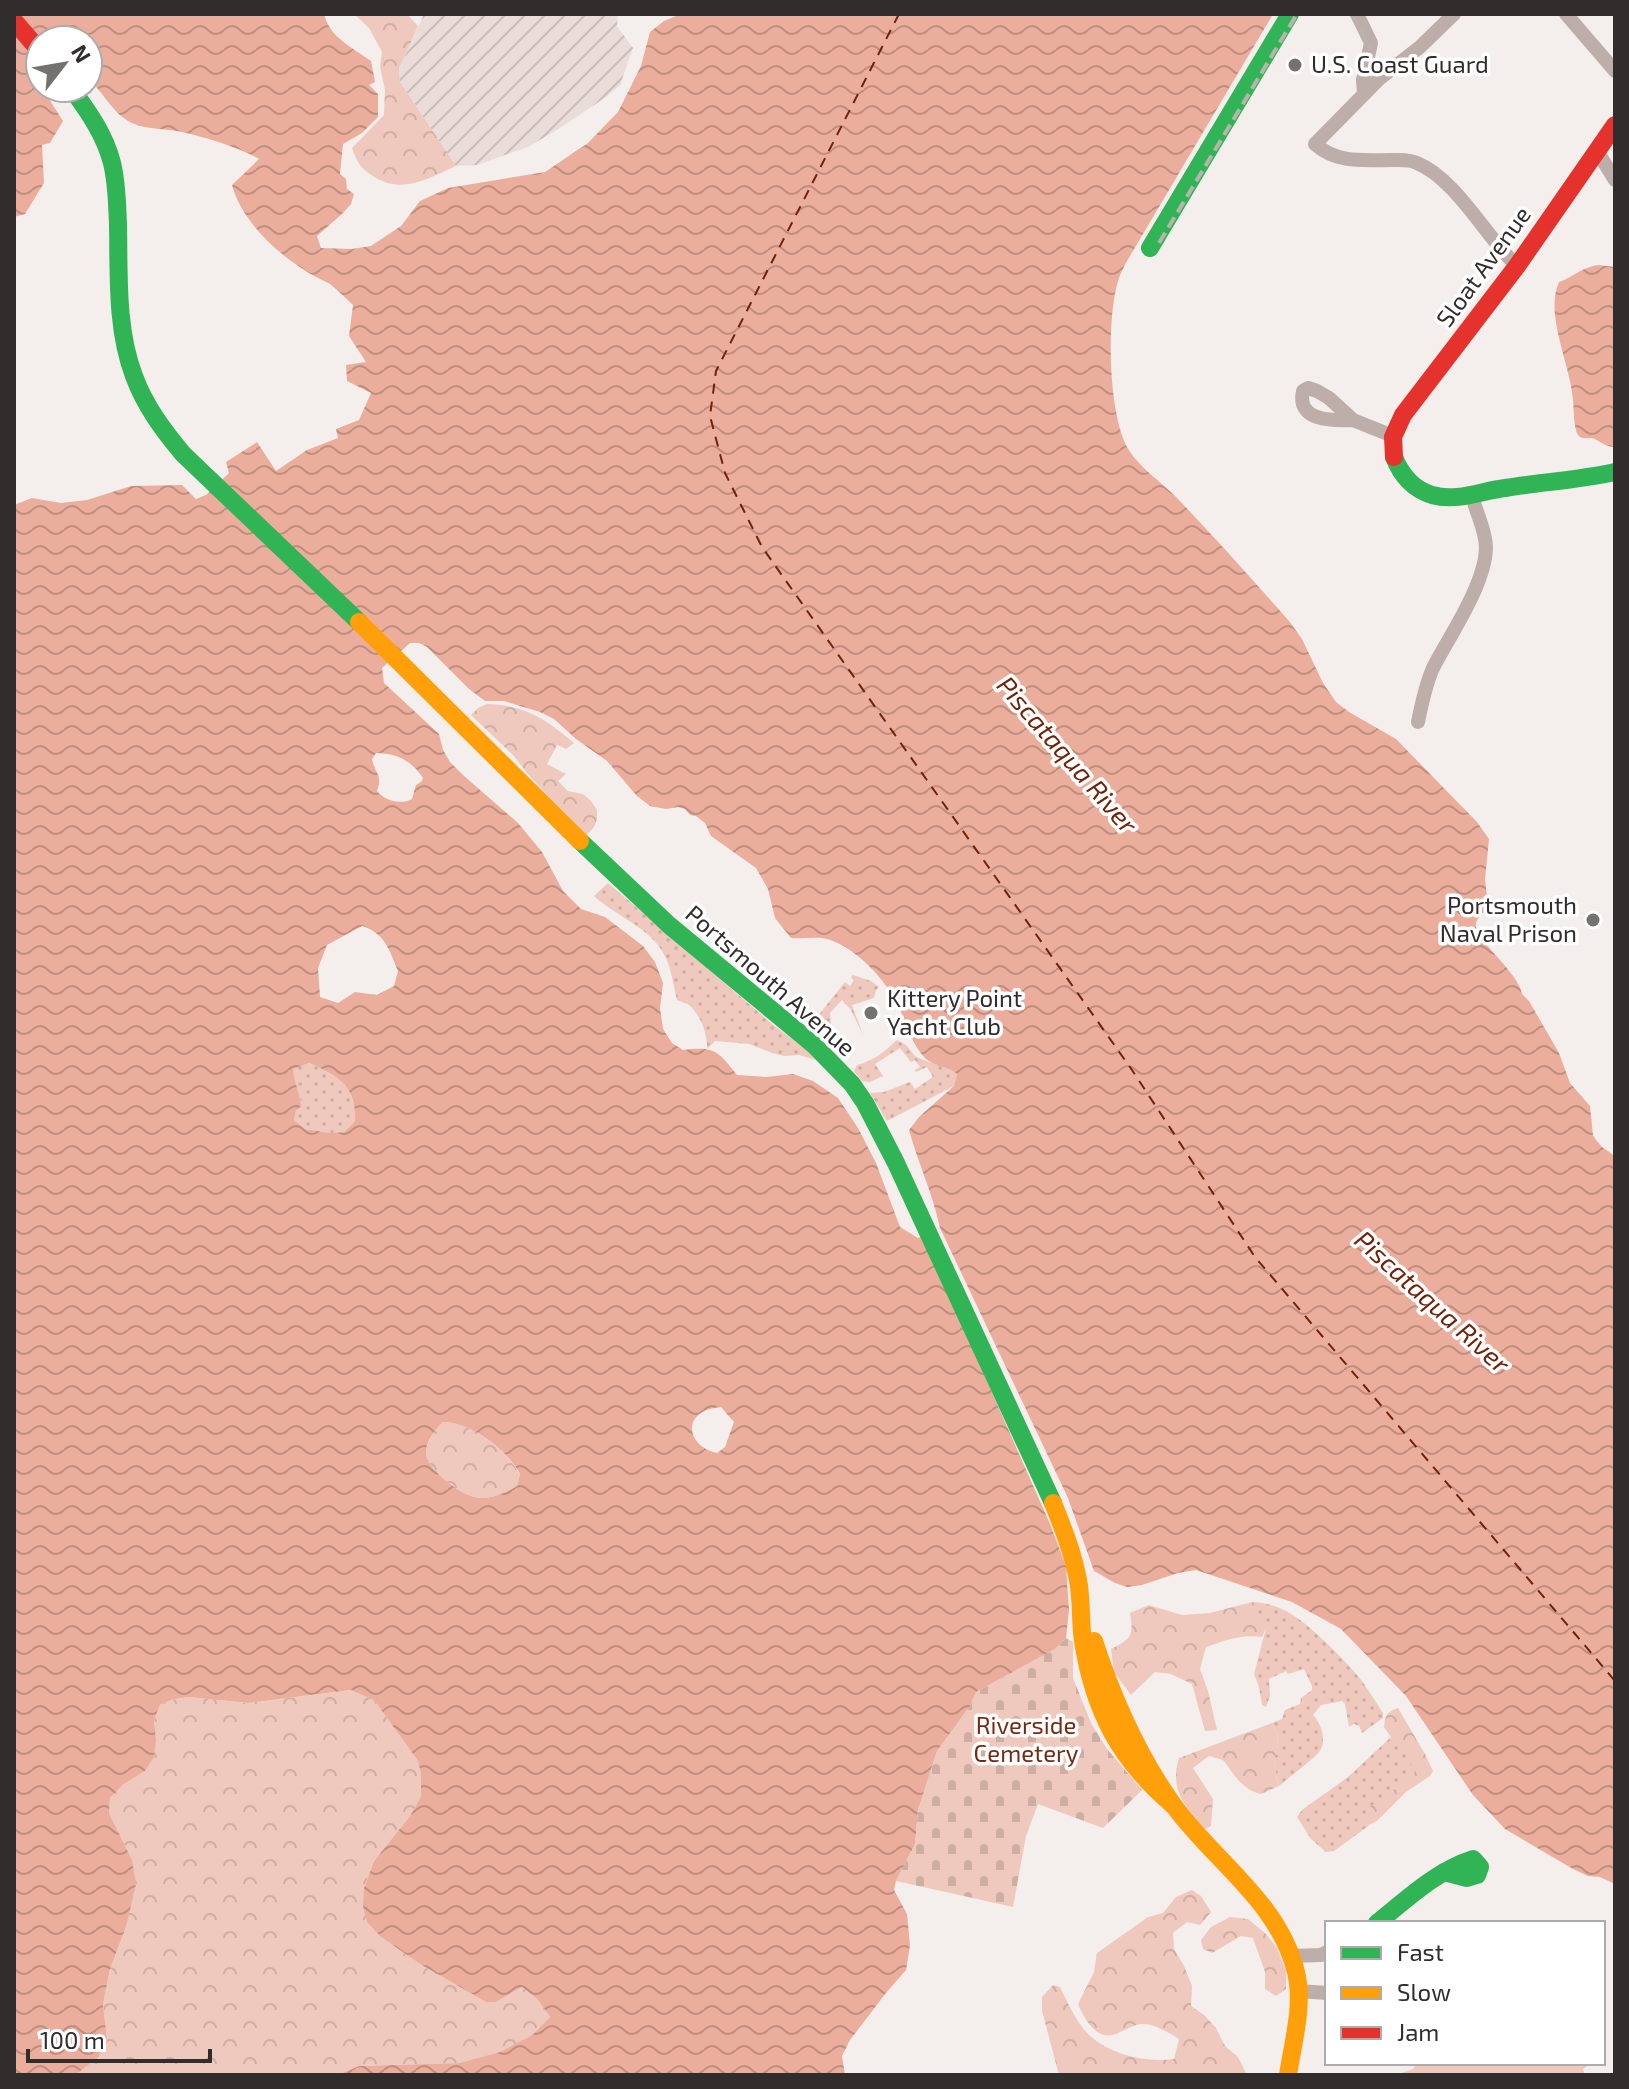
<svg xmlns="http://www.w3.org/2000/svg" width="1629" height="2089" viewBox="0 0 1629 2089" font-family="'Exo 2',sans-serif">
  <defs>
    <pattern id="industrial-furrows" width="10" height="10" patternUnits="userSpaceOnUse" patternTransform="scale(2)"><rect width="10" height="10" fill="#eaddd9"/><path d="M-1 1l2-2M0 10L10 0M9 11l2-2" fill="none" stroke="#c9beba"/></pattern>
    <pattern id="grass-dots" width="8" height="8" patternUnits="userSpaceOnUse" patternTransform="scale(2)"><rect width="8" height="8" fill="#f0c9be"/><path d="M2 2h.1M6 6h.1" fill="none" stroke="#ceada3" stroke-width="1.8" stroke-linecap="round"/></pattern>
    <pattern id="forest-crowns" width="20" height="18" patternUnits="userSpaceOnUse" patternTransform="scale(2)"><rect width="20" height="18" fill="#f0c9be"/><path d="M2 6a3 3 0 1 1 6 0M12 15a3 3 0 1 1 6 0" fill="none" stroke="#ceada3"/></pattern>
    <pattern id="cemetery-stones" width="16" height="16" patternUnits="userSpaceOnUse" patternTransform="scale(2)"><rect width="16" height="16" fill="#f0c9be"/><path d="M2 7V4a2 2 0 0 1 4 0v3zM10 15v-3a2 2 0 0 1 4 0v3z" fill="#ceada3"/></pattern>
    <pattern id="water-waves" width="16" height="10" patternUnits="userSpaceOnUse" patternTransform="scale(2)"><rect width="16" height="10" fill="#ecae9c"/><path d="M0 5q4-4 8 0t8 0" fill="none" stroke="#c08e7f"/></pattern>
  </defs>
  <rect width="100%" height="100%" fill="#f4eeec"/>
  <polygon fill="url(#industrial-furrows)" points="424,14 618,14 617,26 633,48 620,85 606,97 560,128 528,147 477,165 456,166 400,82 399,69"/>
  <g fill="url(#grass-dots)">
    <path d="M608,883L772,1024L808,1051L816,1060L799,1055L785,1056L772,1053L749,1044L715,1041L707,1049C708,1035 700,1014 689,1005C687,1003 679,1001 677,1000C674,988 672,974 668,963C656,929 618,918 594,896Z"/>
    <path d="M853,975L871,981L879,987L876,990L874,998L852,1005L863,1035L851,1010L842,1000L830,1013L831,1024L829,1034C820,1036 816,1036 809,1030V1027L845,982L850,986L854,980L851,977Z"/>
    <path d="M897,1040L906,1045L915,1056L923,1060L951,1069L957,1074L954,1086L887,1121L870,1093L884,1092L910,1082L915,1089L933,1077L927,1067L916,1072L915,1070L920,1067L915,1060L911,1062L900,1048L875,1064L883,1076L870,1082L862,1081L854,1071L857,1065C874,1061 885,1051 897,1040Z"/>
    <path d="M309,1063C338,1076 357,1086 355,1121L344,1132L331,1133L305,1129L294,1120L296,1111L301,1105C300,1091 294,1083 292,1069Z"/>
    <path d="M1252,1602C1262,1602 1273,1605 1282,1609C1303,1617 1348,1663 1362,1681C1369,1691 1376,1702 1383,1713V1718L1362,1733L1359,1726L1354,1724L1349,1727L1345,1704L1342,1701L1321,1705L1313,1715C1321,1723 1327,1740 1320,1751C1314,1759 1288,1778 1279,1786C1276,1776 1274,1767 1275,1757C1276,1742 1282,1738 1272,1723L1282,1719L1285,1710L1300,1704L1301,1698L1312,1690V1686L1304,1669L1288,1674L1286,1671L1269,1679L1270,1696L1266,1707L1262,1705L1259,1687L1254,1674L1266,1628L1251,1607Z"/>
    <polygon points="1391,1737 1399,1741 1416,1772 1395,1789 1365,1825 1371,1824 1334,1851 1326,1852 1311,1839 1297,1817 1302,1810 1348,1777"/>
  </g>
  <g fill="url(#forest-crowns)">
    <path d="M354,14H407L418,26L399,69L400,82L456,166C429,178 404,194 376,178C362,170 357,163 352,148L384,115L385,90L380,67L382,52L369,28Z"/>
    <path d="M487,704C525,705 546,719 574,743L566,749L557,745L547,764L566,774L558,781L568,791L583,794L591,801L597,810V819L594,827L585,837L526,772L514,756L471,715L478,708Z"/>
    <path d="M443,1422C473,1423 507,1450 520,1475L517,1486C506,1492 495,1498 482,1498C465,1499 428,1471 426,1454C425,1443 435,1430 443,1422Z"/>
    <path d="M1252,1602L1251,1607C1256,1613 1262,1614 1266,1620V1628L1262,1637C1241,1634 1226,1640 1206,1647L1200,1669L1208,1691L1217,1730L1205,1731L1192,1684L1171,1674L1155,1672L1131,1695L1114,1672L1111,1649C1131,1639 1134,1636 1130,1613L1149,1605L1182,1615L1210,1613Z"/>
    <polygon points="352,1690 374,1700 418,1761 421,1775 421,1796 410,1816 374,1861 364,1888 381,1937 420,1964 486,2002 496,2002 522,1987 537,1999 550,2017 532,2035 501,2052 459,2063 359,2066 337,2075 75,2075 99,2057 107,2040 103,2004 110,1969 126,1927 132,1860 109,1813 110,1798 124,1784 145,1771 156,1739 154,1720 160,1705 171,1700 187,1697 248,1703"/>
    <path d="M1398,1708L1425,1754L1433,1771L1430,1776L1406,1792L1377,1821L1371,1824L1364,1825L1367,1809L1395,1789L1415,1772L1399,1742L1391,1737L1384,1727C1385,1716 1387,1711 1398,1708Z"/>
    <path d="M1272,1723C1282,1737 1276,1742 1275,1757C1274,1767 1276,1776 1279,1786L1261,1794C1242,1790 1234,1774 1223,1760L1209,1756L1193,1768L1213,1799L1211,1826L1205,1829C1185,1806 1169,1790 1179,1758Z"/>
    <path d="M1192,1890L1201,1896L1211,1912L1200,1925L1187,1922L1173,1933L1174,1949L1184,1966L1192,1986L1191,2006L1204,2015L1216,2028L1225,2046L1238,2057L1247,2075H1059L1042,2011V1997L1053,1985L1060,1987C1068,2003 1077,2024 1090,2036C1112,2055 1146,2063 1174,2059L1179,2039C1169,2033 1155,2024 1143,2024C1133,2024 1123,2032 1113,2035C1095,2039 1084,2018 1078,2004L1094,1972L1097,1953L1148,1917L1163,1913L1176,1897Z"/>
    <polygon points="1230,1917 1248,1919 1266,1934 1277,1948 1286,1970 1286,1989 1276,1996 1265,1989 1265,1972 1253,1938 1241,1936 1212,1953 1203,1949 1201,1940 1211,1927"/>
    <polygon points="1416,2063 1592,2063 1583,2069 1585,2075 1396,2075 1413,2069"/>
  </g>
  <polygon fill="url(#cemetery-stones)" points="1066,1638 1073,1642 1073,1678 1091,1723 1107,1749 1142,1790 1103,1828 1038,1804 1026,1836 1013,1907 896,1881 915,1844 918,1810 937,1751 970,1706 976,1692 1055,1649"/>
  <g fill="url(#water-waves)" fill-rule="evenodd">
    <path d="M14,14H324C330,38 352,47 371,61L375,82L369,85L378,94V117L362,133L343,144L340,174L346,179L347,189L354,194L351,204L343,213L317,236L321,248L352,249L371,246L401,226L420,201L448,188L545,172L588,143L618,112L641,66L650,32L664,21L681,14H1273L1127,261C1124,267 1121,272 1119,278C1106,316 1108,411 1127,447C1139,468 1162,482 1178,499C1216,539 1253,580 1289,621L1302,639L1323,683L1336,702L1349,712L1396,739L1477,822L1489,839L1485,879L1488,907C1485,912 1478,916 1476,923C1472,938 1519,972 1522,994L1529,1001L1559,1053L1570,1083L1590,1106L1593,1135L1596,1140L1602,1147L1615,1156V1884L1600,1877L1588,1876L1573,1869L1505,1829L1473,1795L1406,1696L1341,1629L1292,1602L1196,1570L1178,1573L1142,1585L1127,1587L1115,1583L1094,1571L1068,1596L1069,1610L1066,1638L1055,1649L976,1692L970,1706L937,1751L918,1810L915,1844L896,1881L894,1890L907,1914L910,1945L906,1970L886,1993L850,2040L842,2056L845,2075H337L359,2066L459,2063L500,2052L532,2035L550,2017L537,1999L522,1987L496,2002H486L420,1964L381,1937L367,1922L363,1906L364,1888L374,1861L410,1816L421,1796V1775L418,1761L374,1700L351,1690L248,1703L187,1697L171,1700L160,1705L154,1720L156,1739L154,1757L145,1771L124,1784L110,1798L109,1813L132,1860L136,1884L126,1927L110,1969L103,2004L107,2039L99,2057L75,2075H14V505L32,498L61,503L87,500L131,486L182,485L196,499L206,495L229,473L226,462L257,442L276,471L307,450L338,438L336,429L359,420L371,393L347,381L346,365L366,362L349,336L353,305C345,298 338,290 330,284C321,279 311,275 303,269C274,251 241,219 232,185L259,159C238,147 205,137 182,132C166,128 146,130 132,123C113,114 103,92 88,78V40H40V88H60L49,99L63,121L50,143L42,145L44,183L25,214L14,217ZM410,643H419L427,647L469,689L485,701H504L540,712L554,719L576,739L607,761L637,796L650,806L666,809L678,807L685,809L690,815L696,816L705,823L711,836L756,868L768,889L775,918L791,938C801,939 812,937 822,938C853,943 886,980 899,1007C906,1024 912,1044 924,1057C933,1067 947,1065 957,1074L954,1086L919,1117L909,1130C918,1163 933,1194 940,1228L918,1238L900,1227L876,1163L858,1128L838,1098L813,1081L793,1074L766,1077L737,1075C718,1051 715,1046 683,1050L672,1043L663,1029L660,1008L663,983L655,962L643,946L605,917L581,909L563,891L542,852L518,823L464,776L450,762L443,750L439,734L384,683L382,668ZM376,753C397,753 412,761 423,778L421,782L416,785L412,799C401,805 385,801 377,791C383,774 375,774 372,759ZM362,926C386,934 389,950 398,971L394,986L377,995L355,992L338,1003L320,997L318,968L327,945ZM309,1063C338,1076 357,1086 355,1121L344,1132L331,1133L305,1129L294,1120L296,1111L301,1106C300,1091 294,1083 293,1069ZM721,1407L734,1422L725,1447L717,1453C685,1446 681,1410 721,1407ZM443,1422C473,1423 507,1450 520,1474L517,1486C506,1492 495,1498 482,1498C465,1499 428,1471 426,1454C425,1442 435,1430 443,1422Z"/>
    <path d="M1599,265L1615,267V447C1605,447 1601,441 1592,438C1589,438 1583,439 1580,437C1573,432 1574,408 1573,400C1571,366 1544,314 1559,282C1573,277 1584,266 1599,265Z"/>
  </g>
  <polygon fill="#f4eeec" points="940,1228 1068,1498 1094,1571 1068,1596 1066,1566 1050,1524 923,1236"/>
  <g fill="none" stroke-linecap="round" stroke-linejoin="round">
    <polyline stroke="#6e230a" stroke-width="2" stroke-dasharray="10 8" stroke-linecap="butt" points="899,14 716,371 710,416 725,473 762,547 1132,1070 1255,1257 1615,1681"/>
    <g stroke="#beaeaa" stroke-width="14">
      <polyline points="1357,14 1371,43 1363,80 1364,94"/>
      <path d="M1454,14L1420,47L1379,79L1315,144C1337,164 1365,160 1392,160C1401,160 1409,159 1417,163C1456,179 1486,237 1517,266"/>
      <polyline points="1566,14 1615,71"/>
      <polyline points="1597,151 1615,180"/>
      <path d="M1353,420C1332,421 1296,421 1303,391L1308,388L1317,391L1329,398L1353,420L1393,436"/>
      <path d="M1418,722C1422,703 1425,686 1433,668C1450,635 1485,585 1486,548C1486,529 1475,512 1472,494"/>
      <polyline points="1291,1956 1321,1955 1327,1952"/>
      <polyline points="1298,1991 1327,1993"/>
    </g>
    <g stroke="#30b455" stroke-width="18">
      <path d="M71,88C88,111 105,135 112,163C117,183 117,204 118,224C119,274 116,329 134,376C145,406 163,430 183,454L359,622"/>
      <polyline points="1150,248 1290,14"/>
      <path d="M1394,457C1401,475 1413,489 1432,495C1457,502 1481,491 1505,488C1542,482 1579,480 1615,472"/>
      <polyline points="580,841 669,925 814,1045 852,1084 865,1103 896,1163 1053,1503"/>
      <path d="M1377,1923C1407,1899 1436,1871 1473,1859L1480,1867L1477,1875L1467,1878L1444,1872"/>
    </g>
    <g stroke="#ff9f0a" stroke-width="18">
      <polyline points="359,622 580,841"/>
      <path d="M1053,1503C1063,1528 1073,1553 1078,1580C1082,1600 1080,1621 1083,1641C1094,1712 1120,1760 1174,1806"/>
      <path d="M1094,1641C1113,1699 1138,1756 1174,1806C1214,1861 1279,1902 1296,1972C1304,2005 1293,2042 1288,2075"/>
    </g>
    <g stroke="#e5322d" stroke-width="18">
      <polyline points="14,21 40,51"/>
      <polyline points="1394,457 1393,437 1403,415 1517,266 1615,125"/>
    </g>
    <g stroke="#bab2af" stroke-width="4" stroke-dasharray="12 6" stroke-linecap="butt">
      <polyline points="1351,14 1372,49"/>
      <polyline points="1159,243 1297,14"/>
    </g>
  </g>
  <g fill="#75716f" stroke="#fff" stroke-width="3">
    <circle cx="1295" cy="65" r="8"/>
    <circle cx="1593" cy="920" r="8"/>
    <circle cx="871" cy="1013" r="8"/>
  </g>
  <g text-anchor="middle" stroke-width="7" stroke-linejoin="round" paint-order="stroke">
    <g font-size="24" fill="#312d2c" stroke="#fff" text-anchor="start">
      <text x="1311" y="73">U.S. Coast Guard</text>
      <text x="1577" y="914" text-anchor="end">Portsmouth<tspan x="1577" dy="28">Naval Prison</tspan></text>
      <text x="887" y="1007">Kittery Point<tspan x="887" dy="28">Yacht Club</tspan></text>
    </g>
    <g font-size="24" fill="#312d2c" stroke="#fff">
      <text transform="translate(1484 267) rotate(-54)" y="8">Sloat Avenue</text>
      <text transform="translate(770 981) rotate(41)" y="8">Portsmouth Avenue</text>
    </g>
    <g font-size="24" fill="#762a12" stroke="#fff">
      <text x="1026" y="1734">Riverside<tspan x="1026" dy="28">Cemetery</tspan></text>
    </g>
    <g font-size="26" font-style="italic" fill="#6e230a" stroke="#fff">
      <text transform="translate(1067 755) rotate(49)" y="9">Piscataqua River</text>
      <text transform="translate(1432 1302) rotate(42)" y="9">Piscataqua River</text>
    </g>
  </g>
  <rect width="1629" height="2089" fill="none" stroke="#312d2c" stroke-width="32"/>
  <rect x="1325" y="1921" width="280" height="144" fill="#ffffff" stroke="#adabab" stroke-width="2"/>
  <rect x="1341" y="1947" width="40" height="12" fill="#30b455" stroke="#adabab" stroke-width="2"/>
  <text x="1397" y="1961" font-size="24" fill="#312d2c">Fast</text>
  <rect x="1341" y="1987" width="40" height="12" fill="#ff9f0a" stroke="#adabab" stroke-width="2"/>
  <text x="1397" y="2001" font-size="24" fill="#312d2c">Slow</text>
  <rect x="1341" y="2027" width="40" height="12" fill="#e5322d" stroke="#adabab" stroke-width="2"/>
  <text x="1397" y="2041" font-size="24" fill="#312d2c">Jam</text>
  <g transform="translate(64 64) rotate(59)"><circle r="38" fill="#ffffff" stroke="#adabab" stroke-width="2"/>
  <path d="M0-6L14 30L0 20L-14 30Z" fill="#75716f"/>
  <text y="-12" font-size="22" font-weight="bold" text-anchor="middle" fill="#312d2c">N</text>
  </g>
  <path d="M28 2049v12h182v-12" fill="none" stroke="#312d2c" stroke-width="4"/>
  <text x="40" y="2049" font-size="24" fill="#312d2c" stroke="#ffffff" stroke-width="6" paint-order="stroke">100 m</text>
</svg>
